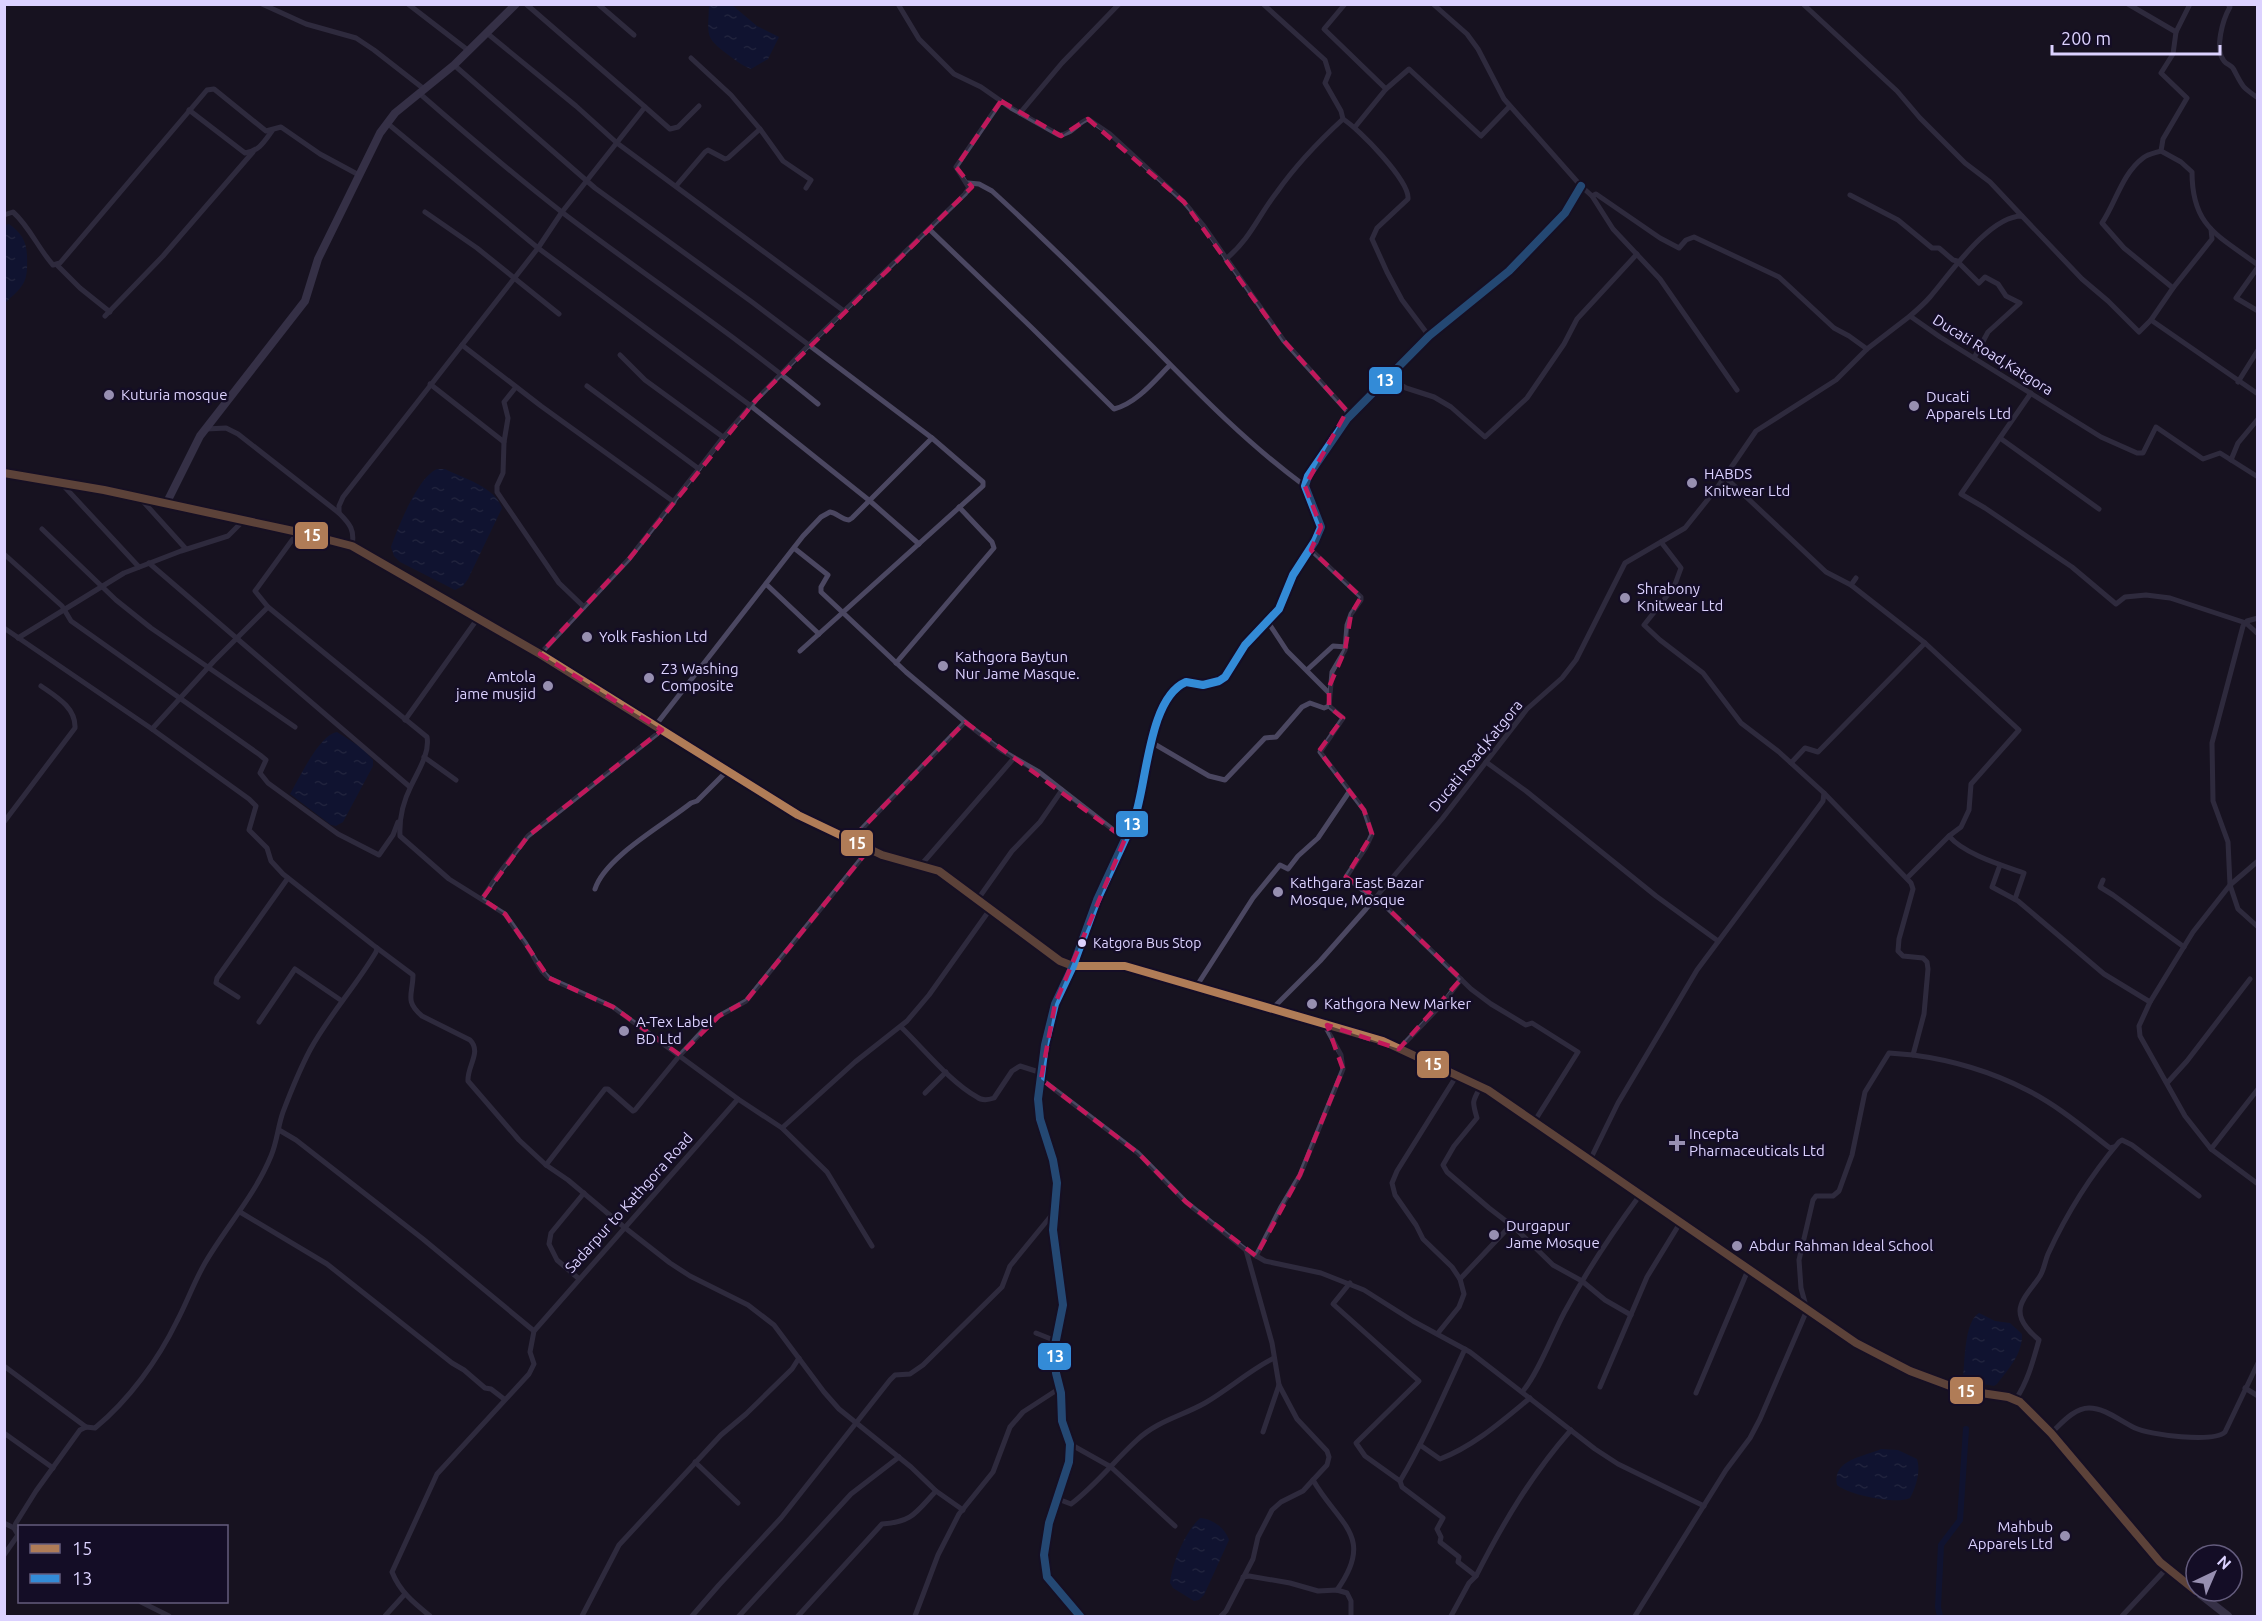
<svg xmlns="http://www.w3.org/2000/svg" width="2262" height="1621" viewBox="0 0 2262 1621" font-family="Ubuntu,sans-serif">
  <defs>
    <pattern id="water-ripples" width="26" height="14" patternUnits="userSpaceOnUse" patternTransform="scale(1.5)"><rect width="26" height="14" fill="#071643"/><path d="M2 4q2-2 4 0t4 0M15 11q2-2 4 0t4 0" fill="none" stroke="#2b375f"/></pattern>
  </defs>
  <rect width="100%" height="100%" fill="#171320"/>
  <g fill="url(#water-ripples)">
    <path d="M709,5H732L757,26L779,37L768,59L751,69C743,66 738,62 731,57C704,37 708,37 709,5Z"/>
    <path d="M9,224C21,233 26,240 27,255C28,282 25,285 5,303V225Z"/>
    <path d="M437,469H445C463,478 495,487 502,508L468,579L463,586L455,590L400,562L394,556L391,547C398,527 418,477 437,469Z"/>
    <path d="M337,732L362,748L373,760V766L343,822L336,826L331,825L290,794C299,779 319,735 337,732Z"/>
    <path d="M1979,1313L1995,1321L2010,1323L2022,1334C2023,1353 2008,1370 1997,1384L1994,1386L1967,1381L1963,1378C1965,1362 1964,1322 1979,1313Z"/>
    <path d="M1881,1449L1898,1450L1917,1459C1921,1471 1916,1487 1910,1498C1897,1505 1849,1495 1837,1485C1832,1459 1864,1457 1881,1449Z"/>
    <path d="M1200,1518C1213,1519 1225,1528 1229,1540L1204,1595L1199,1600L1194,1601L1173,1588L1170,1583C1172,1563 1185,1532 1200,1518Z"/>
  </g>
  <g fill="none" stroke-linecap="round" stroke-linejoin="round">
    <polyline stroke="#071643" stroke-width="6" points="1940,1616 1938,1607 1941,1545 1960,1520 1966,1429"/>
    <g stroke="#4b4761" stroke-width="5">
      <polyline points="262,4 306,24 356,38 374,50 424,89"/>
      <polyline points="408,4 469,51"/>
      <polyline points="598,4 634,35"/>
      <path d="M898,4L919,39L954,74L981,87L1011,108L1059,135C1071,135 1077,123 1088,119L1110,134L1184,202L1203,225L1284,341L1347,411V419"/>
      <polyline points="1345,4 1324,29 1386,89 1355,127"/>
      <polyline points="1433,4 1467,34 1478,49 1504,99 1581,186 1592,196 1596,194 1660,238 1679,248 1686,240 1694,237 1779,277 1834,328 1849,336 1867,349"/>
      <polyline points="1803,4 1897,91 1920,118 1965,163 1990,182 2022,216"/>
      <polyline points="2128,4 2176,32"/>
      <path d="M2190,4L2176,32L2173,54L2161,73L2187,98L2163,139L2161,151L2181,162L2192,172C2192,227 2218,235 2258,265"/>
      <path d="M2228,4L2230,7C2223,19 2214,49 2224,61C2227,65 2232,65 2234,70C2243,87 2241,86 2258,98"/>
      <polyline points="488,34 576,106 617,143 844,311"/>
      <polyline points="691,58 731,95 760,129"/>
      <polyline points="454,65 595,188 752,302 932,438 983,482 983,486 800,651"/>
      <polyline points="1386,89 1409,69 1481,136 1510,106"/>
      <path d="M419,93C466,134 514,175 563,213C647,277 736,336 818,404"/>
      <polyline points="645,107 670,129 678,127 699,106"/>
      <path d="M189,110L245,153C259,151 264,142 272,131"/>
      <polyline points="1020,113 1062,63 1119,4"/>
      <path d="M1343,119C1359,129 1410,181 1408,199L1377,228L1372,239L1387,272L1402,300L1429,336"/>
      <polyline points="387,123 538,248 751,406 870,501 919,544"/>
      <path d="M2161,151C2155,153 2148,154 2143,158C2122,174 2116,202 2102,223L2124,248L2173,288"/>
      <path d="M968,183L979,184L992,191C1047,241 1100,294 1153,347C1201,396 1249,445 1305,486"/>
      <polyline points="676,186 705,152 708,150 725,159 728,158 760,129 783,161 811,180 806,188"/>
      <polyline points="1850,195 1898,220 1932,248 1939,248 1953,260 1957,261 1979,283 1985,277 1998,284 2006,296 2020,303 1988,332 1974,358"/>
      <polyline points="1592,196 1613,229 1660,279 1737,390"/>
      <polyline points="425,212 477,248 559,314"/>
      <path d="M4,215L13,212C29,226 38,248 53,265L60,263L207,90L214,89L266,131L281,127L320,154L359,175"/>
      <path d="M929,229L1032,328L1114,409C1137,403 1154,381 1170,365"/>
      <path d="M1226,259C1251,238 1258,216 1277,192C1296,165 1319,141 1343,119L1341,111L1325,83L1329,73L1325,60L1263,4"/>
      <polyline points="57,265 80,288 110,312"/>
      <polyline points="2258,267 2236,298 2258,311"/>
      <polyline points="105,316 163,256 253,152"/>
      <path d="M1910,316C1917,310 1924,304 1930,297C1950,274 1989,216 2022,216L2082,279L2108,301L2139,332L2151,320L2258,394"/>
      <polyline points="2151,320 2173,288 2212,239 2211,229"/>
      <polyline points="462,345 541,406 674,502"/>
      <polyline points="620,355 645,380 723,437"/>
      <polyline points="1388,377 1406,388 1434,397 1451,407 1485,437 1527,398 1564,344 1577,319 1637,254"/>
      <polyline points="2238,382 2258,350"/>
      <polyline points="430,384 504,442"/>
      <polyline points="587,386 699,469"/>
      <polyline points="516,387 504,402 508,418 504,442 503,473 497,486 497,492 559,583 584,607"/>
      <polyline points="2031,393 1961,494 1985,508 2072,567 2116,604 2125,597 2146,595 2170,598 2246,623 2258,634"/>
      <path d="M206,429L226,428L238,434L339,513C350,524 355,530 352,546"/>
      <polyline points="2000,438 2099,509"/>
      <polyline points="2231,460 2238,443 2258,419"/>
      <polyline points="1725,477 1826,572 1851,585"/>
      <polyline points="61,483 139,567"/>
      <polyline points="140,498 186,549"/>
      <polyline points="339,513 339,506 343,497 538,248 562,212 645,107 526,4"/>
      <polyline points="42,529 116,600 151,628 295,727"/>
      <path d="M298,532L255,591L268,607L427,737C430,753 418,771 411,786C403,802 399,818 400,836L449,879L505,914L526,944L542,971L549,978L613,1007L738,1099"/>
      <polyline points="794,548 828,575 821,587 821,592 906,672 970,726 1001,750 1039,772 1125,839"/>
      <polyline points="1310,549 1361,597 1361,600 1351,614 1347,625 1345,650 1332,672 1329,706 1343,718 1320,752 1364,810 1372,834 1366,847 1346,877 1374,899"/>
      <polyline points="4,554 62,606 71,621 260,755 266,760 260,773 268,783 338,834 379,855 393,835 398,822"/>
      <polyline points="149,563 410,787"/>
      <polyline points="1856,578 1851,585 1925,643 2019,730 1971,784 1969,810 1961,827 1949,836"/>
      <polyline points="766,584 819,634"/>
      <polyline points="2258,618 2247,621 2243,626 2212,743 2213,801 2228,842 2230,885 2193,932 2150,1002 2139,1026 2140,1036 2185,1116 2211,1149 2258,1184"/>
      <polyline points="1268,622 1287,651 1329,693"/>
      <polyline points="4,628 152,729"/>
      <polyline points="18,638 124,573 181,551 228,536 243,521"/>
      <polyline points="540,654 629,559 721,440 756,400 809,345 965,194 969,188 956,167 1001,101"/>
      <polyline points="896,663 994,548 992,542 959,507"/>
      <polyline points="1307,670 1333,646 1346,647"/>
      <polyline points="405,720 478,618"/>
      <path d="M655,726L803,536L821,517L830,512C837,513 841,519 849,520L852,518L932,438"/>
      <polyline points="1151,742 1209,776 1225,780 1265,738 1276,737 1302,707 1310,703 1324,708 1329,706"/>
      <polyline points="424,757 456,780"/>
      <polyline points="1486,762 1526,791 1656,896 1718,941"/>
      <polyline points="1791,763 1805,748 1818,752 1925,643"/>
      <path d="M4,822L75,728C76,708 57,697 41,686"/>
      <polyline points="850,841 965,722"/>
      <polyline points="2258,861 2230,885 2238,909 2258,927"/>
      <polyline points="921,865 1014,758"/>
      <polyline points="2000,865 1992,887 2018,901 2104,974 2150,1002"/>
      <path d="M1907,878L1949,836C1964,854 2001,865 2024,873L2015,899"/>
      <polyline points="2103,880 2100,887 2113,895 2184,947"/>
      <path d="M595,889C605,857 665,824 691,803L697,801L728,770"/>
      <polyline points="1376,897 1471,989 1491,1004 1526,1025 1532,1023 1578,1052 1534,1122"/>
      <polyline points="482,899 497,876 528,836 662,730"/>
      <polyline points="978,899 1012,851 1040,822 1062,790"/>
      <path d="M377,948L413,975C413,994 404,1001 422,1016L470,1040C482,1052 467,1066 468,1081L519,1140L546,1165L568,1180L624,1227L670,1263L690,1276L748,1305L774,1325L824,1392L839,1409L911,1467L936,1491L963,1510"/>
      <polyline points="1196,987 1253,898 1280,865 1288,869 1298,856 1318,838 1349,792"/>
      <polyline points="238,997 216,983 217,978 288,878"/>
      <polyline points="1272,1009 1320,961 1366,909 1442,819 1527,709 1562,678 1576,660 1625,563 1685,528 1717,488 1756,431 1836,380 1867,349 1910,316 1940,337 2101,437 2137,453 2143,453 2156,427 2203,459 2220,453 2258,477"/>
      <polyline points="259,1022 295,969 342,1001"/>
      <path d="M901,1027C923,1048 951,1083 977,1097C982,1101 988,1100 994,1098L1012,1071L1020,1066L1042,1073"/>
      <polyline points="1399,1049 1444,1002 1461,979"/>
      <path d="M1913,1055C1951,1060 1992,1072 2027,1090C2057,1105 2084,1128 2110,1148L2114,1147"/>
      <polyline points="1041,1079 1138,1153 1186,1202 1246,1250 1265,1261 1321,1273 1364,1290 1413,1321 1470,1352 1595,1449 1618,1464 1704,1506"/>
      <polyline points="2167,1083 2187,1061 2250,979"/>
      <path d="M1481,1086C1472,1102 1472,1101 1477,1118L1454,1146L1443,1165L1447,1172L1489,1208L1515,1228L1553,1265L1582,1281L1605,1300L1631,1315"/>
      <polyline points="925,1093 946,1072"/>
      <polyline points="782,1128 827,1172 872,1246"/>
      <polyline points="279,1130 296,1140 423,1239 534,1331"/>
      <polyline points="2211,1149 2258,1089"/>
      <polyline points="1590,1160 1618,1103 1697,970 1823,801 1824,793"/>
      <polyline points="546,1165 605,1089 608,1089 633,1111 635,1110 680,1055 709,1024 719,1016 746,1001 869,849"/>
      <polyline points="240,1212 327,1264 452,1363 464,1370 485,1388 491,1389 504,1399"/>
      <path d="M1246,1250L1272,1343L1279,1385L1297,1419L1327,1451L1329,1457L1327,1465L1313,1480C1338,1524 1376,1536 1337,1590"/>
      <polyline points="1256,1256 1281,1207 1300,1175 1343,1069 1341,1055 1324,1024"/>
      <polyline points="578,1278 557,1260 549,1244 551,1233 584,1193"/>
      <polyline points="1460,1279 1511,1225"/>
      <polyline points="1350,1283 1333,1304 1419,1381 1356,1443 1365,1456 1400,1481"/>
      <polyline points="1036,1333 1056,1341"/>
      <polyline points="1438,1333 1459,1307 1464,1294 1460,1279 1452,1267 1423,1239 1416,1225 1395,1195 1392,1183 1397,1171 1457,1075"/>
      <path d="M1465,1349C1444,1394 1425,1439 1400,1481L1402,1487L1443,1518L1437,1529L1441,1537L1440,1542L1459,1557L1458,1562L1476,1576"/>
      <polyline points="4,1366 86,1427"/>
      <polyline points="1600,1387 1647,1277 1680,1223"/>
      <polyline points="2245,1388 2258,1396"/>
      <path d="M1523,1391C1538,1373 1552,1336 1564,1313C1586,1272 1612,1233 1640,1195"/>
      <polyline points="1696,1393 1748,1270"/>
      <path d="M2016,1399C2028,1381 2033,1361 2039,1340C2031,1333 2020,1323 2020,1311C2020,1299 2034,1286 2040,1276C2044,1270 2045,1261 2048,1254C2066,1215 2091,1175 2119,1142L2122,1140L2132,1145L2199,1196"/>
      <polyline points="1263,1432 1279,1385"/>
      <polyline points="4,1433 53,1468"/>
      <path d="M2051,1433C2061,1424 2074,1408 2089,1408C2105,1408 2120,1421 2135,1428C2150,1435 2213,1443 2225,1432L2258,1363"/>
      <polyline points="1070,1444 1111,1467 1175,1526"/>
      <path d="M1420,1445L1440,1459C1474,1446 1502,1421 1530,1398"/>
      <polyline points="695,1462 738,1503"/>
      <path d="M1058,1499L1071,1504C1096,1485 1114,1461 1137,1440C1157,1421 1182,1416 1205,1403C1229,1389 1250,1370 1274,1358"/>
      <polyline points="4,1523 14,1528"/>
      <path d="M4,1555L18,1535L14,1528L16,1523L36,1491L80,1430L86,1427L95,1428C129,1400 158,1360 177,1321C187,1302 194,1282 205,1263C226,1227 255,1195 271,1156C277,1142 278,1126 283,1112C291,1091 300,1069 310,1050C329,1015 356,986 376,952L377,948L373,945L283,874L271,861L267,848L249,830L256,806L249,799L152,729L214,661L268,607"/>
      <polyline points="1243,1577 1249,1576 1290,1583 1318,1591 1337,1590 1347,1593 1351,1601 1351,1616"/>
      <polyline points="141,1602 169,1616"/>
      <polyline points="385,1616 405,1594"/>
      <path d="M430,1616C414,1603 400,1592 392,1572L437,1474L529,1374L534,1364L530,1352L534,1331L738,1099L782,1128L855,1062L907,1021L929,995L991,908"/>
      <polyline points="582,1616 619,1545 721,1435 746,1414 792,1369 799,1358"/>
      <polyline points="692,1616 719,1585 781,1518 890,1380 895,1375 910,1374 923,1365 1002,1287 1010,1266 1055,1211"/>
      <polyline points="739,1616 851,1494 899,1457"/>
      <path d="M798,1616L882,1524C913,1522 916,1512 936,1491"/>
      <polyline points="915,1616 938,1555 959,1514 993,1472 1010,1427 1023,1412 1060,1388"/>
      <path d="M1080,1616L1047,1577L1044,1555L1049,1523L1069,1462L1070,1444L1062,1421L1061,1393L1056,1373L1054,1350L1063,1305L1053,1230L1057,1183L1053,1160L1040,1119L1038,1099L1045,1045L1055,1004L1073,966L1097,900L1134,820C1147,785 1148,698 1186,682L1203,685L1219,681L1225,677L1245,645L1279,609L1293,575L1315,541L1321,527L1305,486L1308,476L1347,419L1429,336L1509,271L1565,213L1581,186"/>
      <polyline points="1221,1616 1226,1611 1253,1559 1258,1537 1272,1510 1281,1502 1303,1491 1313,1480"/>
      <path d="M1451,1616L1469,1583L1476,1576C1503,1523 1532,1474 1571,1430"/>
      <polyline points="1635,1616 1726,1470 1750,1438 1760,1419 1807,1310 1801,1288 1799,1260 1813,1200 1816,1196 1833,1196 1839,1191 1852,1155 1865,1092 1889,1053 1913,1055 1924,1014 1928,969 1927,962 1923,958 1903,956 1898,951 1899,939 1913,889 1911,883 1824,793 1779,752 1741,723 1703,673 1660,640 1644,625 1674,587 1681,568 1661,542"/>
      <polyline points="2122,1616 2167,1568"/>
    </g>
    <g stroke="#595474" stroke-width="8">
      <polyline points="4,473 104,490 298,532 352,546 540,654 798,815 882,855 939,871 1060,961 1073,966 1125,966 1383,1041 1488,1090 1856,1343 1910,1371 1961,1390 2008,1397 2020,1402 2051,1433 2160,1562 2196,1591"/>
      <polyline points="166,504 200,436 305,301 318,259 380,133 395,113 454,65 516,4"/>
      <polyline points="2196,1591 2228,1616"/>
    </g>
    <defs>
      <polyline id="bus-1" points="4,473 104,490 298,532 352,546 540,654 798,815 882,855 939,871 1060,961 1073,966 1125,966 1383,1041 1488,1090 1856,1343 1910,1371 1961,1390 2008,1397 2020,1402 2051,1433 2160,1562 2196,1591"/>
      <path id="bus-2" d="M1080,1616L1047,1577L1044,1555L1049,1523L1069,1462L1070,1444L1062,1421L1061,1393L1056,1373L1054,1350L1063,1305L1053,1230L1057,1183L1053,1160L1040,1119L1038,1099L1045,1045L1055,1004L1073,966L1097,900L1134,820C1147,785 1148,698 1186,682L1203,685L1219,681L1225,677L1245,645L1279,609L1293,575L1315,541L1321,527L1305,486L1308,476L1347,419L1429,336L1509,271L1565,213L1581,186"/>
    </defs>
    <use href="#bus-1" stroke="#140d26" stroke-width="12"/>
    <use href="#bus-2" stroke="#140d26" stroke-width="12"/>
    <use href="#bus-1" stroke="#b07c57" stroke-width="8"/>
    <use href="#bus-2" stroke="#338bd7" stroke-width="8"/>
  </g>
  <path d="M0 0H2262V1621H0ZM1001,101L1061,136L1088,119L1184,202L1284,341L1347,411L1305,486L1321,527L1311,550L1361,597L1351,614L1345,650L1329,687V707L1343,718L1319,751L1364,810L1372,834L1346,877L1376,897L1461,979L1399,1049L1327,1025L1343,1069L1300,1175L1256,1256L1186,1202L1138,1153L1041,1079L1055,1004L1125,839L965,722L850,841L869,849L746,1001L719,1016L680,1055L613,1007L549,978L505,914L482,899L528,836L662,730L540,654L629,559L756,400L972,187L956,167Z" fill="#171320" fill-opacity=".55" fill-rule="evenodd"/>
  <path fill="none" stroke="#c2185b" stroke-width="4.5" stroke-dasharray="12 8" stroke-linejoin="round" d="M1001,101L1061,136L1088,119L1184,202L1284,341L1347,411L1305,486L1321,527L1311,550L1361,597L1351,614L1345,650L1329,687V707L1343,718L1319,751L1364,810L1372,834L1346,877L1376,897L1461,979L1399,1049L1327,1025L1343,1069L1300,1175L1256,1256L1186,1202L1138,1153L1041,1079L1055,1004L1125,839L965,722L850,841L869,849L746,1001L719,1016L680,1055L613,1007L549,978L505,914L482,899L528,836L662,730L540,654L629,559L756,400L972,187L956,167Z"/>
  <g fill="#978fb1" stroke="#140d26" stroke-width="2">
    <circle cx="109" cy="395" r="6"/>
    <circle cx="1914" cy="406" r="6"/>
    <circle cx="1692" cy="483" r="6"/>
    <circle cx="1625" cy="598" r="6"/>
    <circle cx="587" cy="637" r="6"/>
    <circle cx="943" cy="666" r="6"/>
    <circle cx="649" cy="678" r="6"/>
    <circle cx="548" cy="686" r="6"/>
    <circle cx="1278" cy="892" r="6"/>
    <circle cx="1312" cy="1004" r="6"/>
    <circle cx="624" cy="1031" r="6"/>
    <path d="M1674 1134h6v6h6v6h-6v6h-6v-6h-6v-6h6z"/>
    <circle cx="1494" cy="1235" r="6"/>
    <circle cx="1737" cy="1246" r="6"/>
    <circle cx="2065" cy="1536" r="6"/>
  </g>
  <circle fill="#dcd2ff" stroke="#140d26" stroke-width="2" cx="1082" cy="943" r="5"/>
  <g text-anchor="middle" stroke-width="5" stroke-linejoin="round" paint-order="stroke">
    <g font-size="14" fill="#dcd2ff" stroke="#140d26" text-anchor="start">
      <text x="1093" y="948">Katgora Bus Stop</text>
    </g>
    <g font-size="15" fill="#dcd2ff" stroke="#140d26">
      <text transform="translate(1993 355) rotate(32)" y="5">Ducati Road,Katgora</text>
      <text transform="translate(1476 756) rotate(-51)" y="5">Ducati Road,Katgora</text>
      <text transform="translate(629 1203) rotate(-48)" y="5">Sadarpur to Kathgora Road</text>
    </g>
    <g font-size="15" fill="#dcd2ff" stroke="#140d26" text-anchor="start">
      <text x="121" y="400">Kuturia mosque</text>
      <text x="1926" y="402">Ducati<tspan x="1926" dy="17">Apparels Ltd</tspan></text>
      <text x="1704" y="479">HABDS<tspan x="1704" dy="17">Knitwear Ltd</tspan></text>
      <text x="1637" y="594">Shrabony<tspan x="1637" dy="17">Knitwear Ltd</tspan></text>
      <text x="599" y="642">Yolk Fashion Ltd</text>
      <text x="955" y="662">Kathgora Baytun<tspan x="955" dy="17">Nur Jame Masque.</tspan></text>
      <text x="661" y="674">Z3 Washing<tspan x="661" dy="17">Composite</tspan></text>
      <text x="536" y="682" text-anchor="end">Amtola<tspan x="536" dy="17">jame musjid</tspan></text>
      <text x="1290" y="888">Kathgara East Bazar<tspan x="1290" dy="17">Mosque, Mosque</tspan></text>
      <text x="1324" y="1009">Kathgora New Marker</text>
      <text x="636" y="1027">A-Tex Label<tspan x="636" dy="17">BD Ltd</tspan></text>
      <text x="1689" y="1139">Incepta<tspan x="1689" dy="17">Pharmaceuticals Ltd</tspan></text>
      <text x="1506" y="1231">Durgapur<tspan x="1506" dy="17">Jame Mosque</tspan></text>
      <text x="1749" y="1251">Abdur Rahman Ideal School</text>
      <text x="2053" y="1532" text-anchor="end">Mahbub<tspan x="2053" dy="17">Apparels Ltd</tspan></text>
    </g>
  </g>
  <g stroke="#140d26" stroke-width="2">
    <rect x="1368" y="366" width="35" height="29" rx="6" fill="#338bd7"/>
    <rect x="294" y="521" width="35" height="29" rx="6" fill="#b07c57"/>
    <rect x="1115" y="810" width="34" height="28" rx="6" fill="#338bd7"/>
    <rect x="840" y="829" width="34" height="28" rx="6" fill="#b07c57"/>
    <rect x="1416" y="1050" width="34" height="29" rx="6" fill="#b07c57"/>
    <rect x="1037" y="1342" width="35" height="29" rx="6" fill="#338bd7"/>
    <rect x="1949" y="1376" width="35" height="29" rx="6" fill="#b07c57"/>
  </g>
  <g font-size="16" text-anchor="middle" font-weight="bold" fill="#fff">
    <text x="1385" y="386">13</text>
    <text x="312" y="541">15</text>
    <text x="1132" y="830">13</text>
    <text x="857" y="849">15</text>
    <text x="1433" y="1070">15</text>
    <text x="1055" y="1362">13</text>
    <text x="1966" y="1397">15</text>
  </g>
  <rect width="2262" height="1621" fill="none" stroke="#dcd2ff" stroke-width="12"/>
  <rect x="18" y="1525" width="210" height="78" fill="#140d26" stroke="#645c7d" stroke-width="1.5"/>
  <rect x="30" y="1544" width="30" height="9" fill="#b07c57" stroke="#645c7d" stroke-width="1.5"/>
  <text x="72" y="1555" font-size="18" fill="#dcd2ff">15</text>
  <rect x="30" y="1574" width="30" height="9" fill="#338bd7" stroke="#645c7d" stroke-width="1.5"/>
  <text x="72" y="1585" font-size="18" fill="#dcd2ff">13</text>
  <g transform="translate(2214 1573) rotate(44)"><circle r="28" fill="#140d26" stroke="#645c7d" stroke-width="1.5"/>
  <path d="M0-4.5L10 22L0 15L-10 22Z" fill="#978fb1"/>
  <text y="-9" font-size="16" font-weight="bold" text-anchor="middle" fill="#dcd2ff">N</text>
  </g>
  <path d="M2052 45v9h168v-9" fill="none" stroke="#dcd2ff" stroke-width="3"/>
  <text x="2061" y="45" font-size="18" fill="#dcd2ff" stroke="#140d26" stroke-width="4.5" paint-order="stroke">200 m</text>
</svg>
